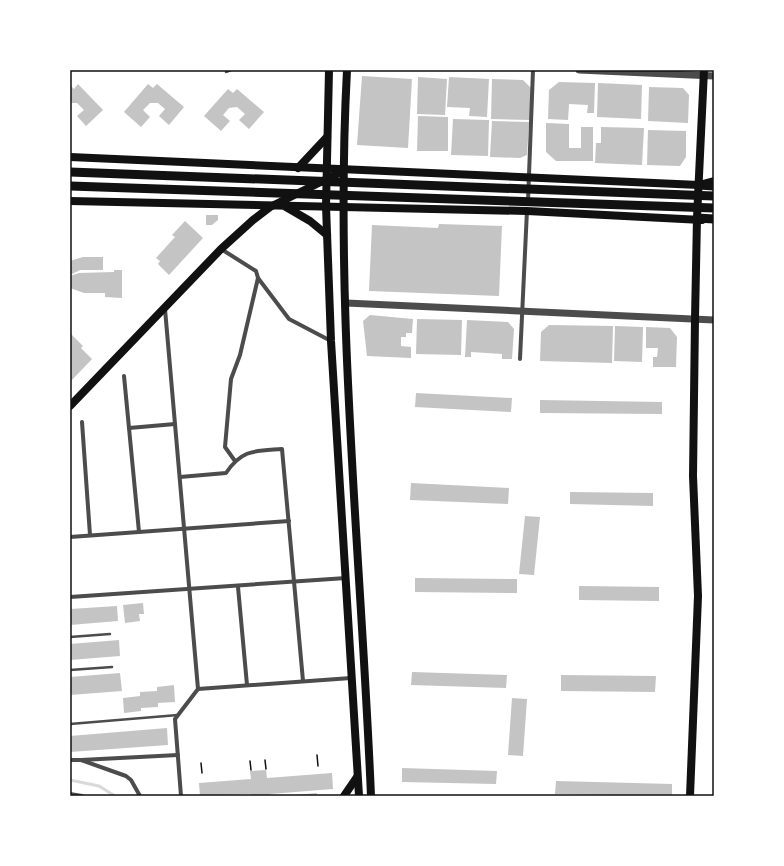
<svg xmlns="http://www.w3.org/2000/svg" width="784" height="866" viewBox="0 0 784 866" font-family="Cabin,sans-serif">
  <rect width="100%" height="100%" fill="#fff"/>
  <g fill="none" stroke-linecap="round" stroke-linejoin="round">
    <polyline stroke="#d9d9d9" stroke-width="3" points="70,780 99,786 115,796"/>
  </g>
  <g fill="#c4c4c4">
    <polygon points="362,76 412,79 408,148 357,145"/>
    <polygon points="418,77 447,79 445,115 417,114"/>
    <polygon points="449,77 489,79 487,117 469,116 470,108 447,107"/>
    <polygon points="492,79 523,80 531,88 530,120 491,119"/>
    <polygon points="559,82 595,83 594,113 587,113 588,105 569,104 568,120 548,119 549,90"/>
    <polygon points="598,83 642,85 641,119 597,117"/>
    <polygon points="78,84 103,110 86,126 77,116 84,110 77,103 70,103 70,85 74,89"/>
    <polygon points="148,84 153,88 157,84 184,107 169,125 159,116 165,109 158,103 150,103 143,110 150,117 141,127 124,112"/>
    <polygon points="649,87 683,88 689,95 688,123 648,121"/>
    <polygon points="228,89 233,93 237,89 264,112 249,129 239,120 245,114 237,107 229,108 223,115 230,121 221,131 204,116"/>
    <polygon points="418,116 448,117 448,151 417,151"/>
    <polygon points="453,119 489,120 488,156 451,155"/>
    <polygon points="492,121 529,122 527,155 520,158 490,157"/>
    <polygon points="546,123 569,124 569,148 581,148 581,127 593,127 593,161 556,161 546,152"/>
    <polygon points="601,127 644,128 642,165 595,163 596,143 601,143"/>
    <polygon points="648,130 686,131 686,157 680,166 647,165"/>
    <polygon points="206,215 218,215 218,220 212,225 206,225"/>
    <polygon points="185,221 203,238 169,275 158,264 160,261 156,258 175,237 172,235"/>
    <polygon points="439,224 502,226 499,296 369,291 372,225 438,228"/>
    <polygon points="83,257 103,257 103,270 80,270 70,275 70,261"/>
    <polygon points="114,270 122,270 122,298 105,297 105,293 84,293 70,288 70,276 79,273 114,272"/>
    <polygon points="370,315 413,319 412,333 406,333 406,337 401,337 401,346 411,347 411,358 367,356 363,321"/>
    <polygon points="417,319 462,320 461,355 416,354"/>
    <polygon points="467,320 508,322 514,329 512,359 502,359 502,354 471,352 471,357 465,357"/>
    <polygon points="549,325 613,326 612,363 540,361 541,332"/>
    <polygon points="615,326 643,327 642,362 614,361"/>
    <polygon points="646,327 670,328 677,337 676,367 653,367 653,357 657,357 658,348 646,348"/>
    <polygon points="70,333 83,346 81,348 92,359 70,382"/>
    <polygon points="416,393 512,398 511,412 415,407"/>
    <polygon points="540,400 662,402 662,414 540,413"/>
    <polygon points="411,483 509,488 508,504 410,500"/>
    <polygon points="570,492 653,493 653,506 570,504"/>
    <polygon points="525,516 540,517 534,575 519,574"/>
    <polygon points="415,578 517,579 517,593 415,592"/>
    <polygon points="579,586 659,587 659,601 579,600"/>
    <polygon points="143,603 144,614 139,614 140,621 125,623 123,605"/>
    <polygon points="117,606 118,621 70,625 70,609"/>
    <polygon points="119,640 120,656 70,660 70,644"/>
    <polygon points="412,672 507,675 506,688 411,685"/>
    <polygon points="120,673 122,691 70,695 70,677"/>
    <polygon points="561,675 656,676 655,692 561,691"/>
    <polygon points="174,685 175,702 158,703 158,707 141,708 141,711 124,713 123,698 140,696 140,692 157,691 157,687"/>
    <polygon points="512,698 527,699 523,756 508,755"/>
    <polygon points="167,728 168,745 70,752 70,736"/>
    <polygon points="402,768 497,771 496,784 402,782"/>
    <polygon points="266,770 267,778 332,773 333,789 270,794 270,796 251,796 251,794 200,796 199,783 251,779 250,771"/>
    <polygon points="556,781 672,784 672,796 555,794"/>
    <polygon points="317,793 317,796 295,796 295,795"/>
  </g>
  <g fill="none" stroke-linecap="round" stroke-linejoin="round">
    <g stroke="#111" stroke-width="1.5">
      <polyline points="317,755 318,766"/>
      <polyline points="265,760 266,769"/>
      <polyline points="250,761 251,770"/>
      <polyline points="201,763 202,773"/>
    </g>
    <g stroke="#4c4c4c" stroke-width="2.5">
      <polyline points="226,72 231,70"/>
      <polyline points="70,637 110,634"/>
      <polyline points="70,670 112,667"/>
      <polyline points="70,724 178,715"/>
    </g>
    <g stroke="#4c4c4c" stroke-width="4">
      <polyline points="528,201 533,70"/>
      <polyline points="221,249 256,271 258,278"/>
      <polyline points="165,309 198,689 175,719 181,796"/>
      <polyline points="520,359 527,210"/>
      <polyline points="124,376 139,532"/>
      <polyline points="82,422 90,535"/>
      <polyline points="129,428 175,424"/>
      <polyline points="235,461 225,447 231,379 240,355 258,278 289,319 331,341"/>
      <path d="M180,477L226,473C242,449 255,451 282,449L303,681"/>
      <polyline points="70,537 289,521"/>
      <polyline points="238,587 247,685"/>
      <polyline points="70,597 346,578"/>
      <polyline points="198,689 351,678"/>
      <polyline points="70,760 81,760 126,776 131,780 140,796"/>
      <polyline points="81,760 178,755"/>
      <polyline points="70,794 82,796"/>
    </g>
    <g stroke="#4c4c4c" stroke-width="7">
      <polyline points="579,70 714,76"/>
      <polyline points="346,303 714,320"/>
    </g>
    <g stroke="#111" stroke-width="8">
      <polyline points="70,406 221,249 253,220 270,207 343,171"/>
      <polyline points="344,796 357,777"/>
      <polyline points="690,796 698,596 693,476 695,319 697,218 704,70"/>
    </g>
    <g stroke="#111" stroke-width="8">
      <polyline points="329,70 326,206 331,341 359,796"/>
      <path d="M347,70C334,312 361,554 371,796"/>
      <polyline points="70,157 699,185 714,181"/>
      <polyline points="298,168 327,137"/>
      <polyline points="70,201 527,211 702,220"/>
      <polyline points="286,207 310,221 327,235"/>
    </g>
    <g stroke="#111" stroke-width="9">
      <polyline points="70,172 714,196"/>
      <polyline points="699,185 714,186"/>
      <polyline points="70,186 714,208"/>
      <polyline points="697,218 714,219"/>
    </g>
  </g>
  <rect width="784" height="866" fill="none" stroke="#ffffff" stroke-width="142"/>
  <rect x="71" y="71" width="642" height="724" fill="none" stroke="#111" stroke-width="1.5"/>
</svg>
